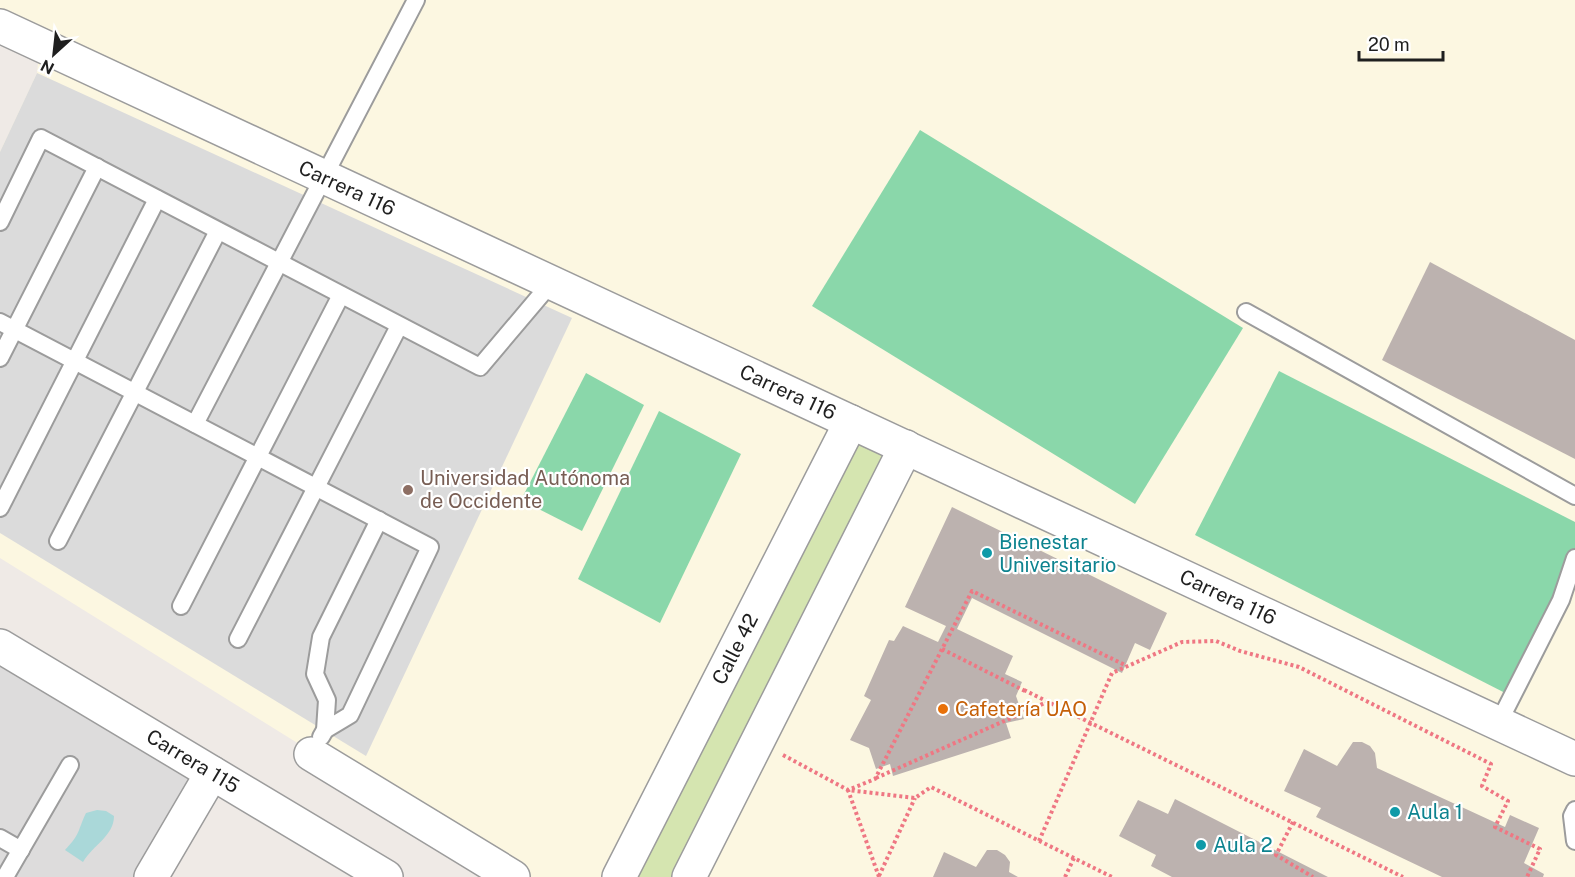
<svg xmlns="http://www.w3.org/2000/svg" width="1575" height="877" viewBox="0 0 1575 877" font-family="'Public Sans',sans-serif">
  <rect width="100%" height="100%" fill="#efeae6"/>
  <polygon fill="#dddcdc" points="0,646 212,773 151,877 0,877"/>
  <polygon fill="#fcf7e1" points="0,0 1575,0 1575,877 513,877 0,558 0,152 37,73 40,45 0,26"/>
  <polygon fill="#d5e5b0" points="851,422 906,447 689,877 619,877"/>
  <g fill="#8ad7aa">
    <polygon points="920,130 1243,328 1135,504 812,306"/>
    <polygon points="1279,371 1575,522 1575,581 1515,698 1195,535"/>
    <polygon points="586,373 644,405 582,531 521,500"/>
    <polygon points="659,411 741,454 660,623 578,579"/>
  </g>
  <polygon fill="#dbdbdb" points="37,73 572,318 366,756 0,533 0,152"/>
  <path fill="#aad8d9" d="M97,810L106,811L114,816C114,836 93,845 83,862L65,850C81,833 77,832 86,813Z"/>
  <g fill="#bcb2af">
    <polygon points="1430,262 1575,340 1575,459 1382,360"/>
    <polygon points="952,507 1167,613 1150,650 1135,643 1122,673 972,598 957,629 1013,656 1005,674 1022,682 1016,696 1024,719 1006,723 1011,738 893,776 890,764 876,769 869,748 850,740 871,700 864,696 889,640 894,641 903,626 938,642 946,626 905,607"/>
    <polygon points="1353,742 1362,742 1370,746 1375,753 1377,768 1505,827 1510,815 1539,828 1524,863 1544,874 1543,877 1442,877 1316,817 1321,808 1284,791 1304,749 1337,766"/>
    <polygon points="1175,799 1328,877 1172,877 1151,866 1156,855 1119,836 1138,800 1168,814"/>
    <polygon points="987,850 997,850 1005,855 1010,862 1009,872 1018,877 933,877 944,852 976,867"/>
  </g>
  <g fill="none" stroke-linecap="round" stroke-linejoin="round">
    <defs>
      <g id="service">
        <polyline points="0,222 41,138 480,367 551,283"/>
        <polyline points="1246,312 1575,496"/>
        <polyline points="0,322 430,547 350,715 325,730"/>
        <polyline points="0,358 97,167"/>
        <polyline points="195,424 416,0"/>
        <polyline points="0,508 157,199"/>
        <polyline points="58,541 218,231"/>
        <polyline points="181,606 341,295"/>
        <polyline points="238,639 399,326"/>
        <polyline points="1498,724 1561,600 1575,558"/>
        <polyline points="321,737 325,730 327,700 315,674 321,637 379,520"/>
        <polyline points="1575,810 1572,816 1575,841"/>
        <polyline points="0,838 21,850"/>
        <polyline points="5,877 70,765"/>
      </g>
      <g id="minor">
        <polyline points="0,26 1575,759"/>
        <polyline points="0,646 386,877"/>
        <polyline points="311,754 513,877"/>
        <polyline points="151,877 212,773"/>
        <polyline points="619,877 851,422"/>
        <polyline points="689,877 906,447"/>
      </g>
    </defs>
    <use href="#service" stroke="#9c9c9c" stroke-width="20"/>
    <use href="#minor" stroke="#9c9c9c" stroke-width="36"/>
    <g stroke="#ef7783" stroke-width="4" stroke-dasharray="3 3" stroke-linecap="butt">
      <polyline points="942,649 1025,691"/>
      <polyline points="1024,690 1403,877"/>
      <polyline points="783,755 848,790 875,779 972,591 1125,665"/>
      <polyline points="876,778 1047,702"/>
      <polyline points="1293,822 1276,855 1313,877"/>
      <polyline points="1039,841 1112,673 1182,642 1216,641 1240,651 1299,667 1491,764 1482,786 1508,801 1495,827 1540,849 1527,877"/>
      <polyline points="879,876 915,798"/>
      <polyline points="879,877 848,790 915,798 931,787 1112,877"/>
      <polyline points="1065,877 1074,858"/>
    </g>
    <use href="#service" stroke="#fff" stroke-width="16"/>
    <use href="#minor" stroke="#fff" stroke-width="33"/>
  </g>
  <circle fill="#8d6e63" stroke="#fff" stroke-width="2" cx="408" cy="490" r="6"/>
  <g fill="#0f9aa8" stroke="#fff" stroke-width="2">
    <circle cx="987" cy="553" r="6"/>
    <circle cx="1395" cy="812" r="6"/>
    <circle cx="1201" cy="845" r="6"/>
  </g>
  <circle fill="#e8710a" stroke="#fff" stroke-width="2" cx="943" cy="709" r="6"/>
  <g text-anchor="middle" stroke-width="4.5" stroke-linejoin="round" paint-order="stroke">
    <g font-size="20" fill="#1f1f1f" stroke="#fff">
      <text transform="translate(347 188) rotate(25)" y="7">Carrera 116</text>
      <text transform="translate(788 392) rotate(25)" y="7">Carrera 116</text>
      <text transform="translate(1228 597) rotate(25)" y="7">Carrera 116</text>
      <text transform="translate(735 649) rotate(-63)" y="7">Calle 42</text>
      <text transform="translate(193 761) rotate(31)" y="7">Carrera 115</text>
    </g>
    <g font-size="20" fill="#785e54" stroke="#fff" text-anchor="start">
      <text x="420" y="485">Universidad Autónoma<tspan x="420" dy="23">de Occidente</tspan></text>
    </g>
    <g font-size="20" fill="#0d838f" stroke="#fff" text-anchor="start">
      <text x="999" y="549">Bienestar<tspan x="999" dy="23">Universitario</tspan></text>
      <text x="1407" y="819">Aula 1</text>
      <text x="1213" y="852">Aula 2</text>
    </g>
    <g font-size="20" fill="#c56008" stroke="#fff" text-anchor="start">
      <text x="955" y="716">Cafetería UAO</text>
    </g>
  </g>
  <g transform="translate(54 54) rotate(207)" stroke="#ffffff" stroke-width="4.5" paint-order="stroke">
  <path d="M0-4.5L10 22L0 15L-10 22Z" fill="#1f1f1f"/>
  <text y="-9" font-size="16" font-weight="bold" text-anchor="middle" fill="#1f1f1f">N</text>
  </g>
  <path d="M1359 51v9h84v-9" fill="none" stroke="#1f1f1f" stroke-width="3"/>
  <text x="1368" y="51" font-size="18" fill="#1f1f1f" stroke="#ffffff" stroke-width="4.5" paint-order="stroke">20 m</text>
</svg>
